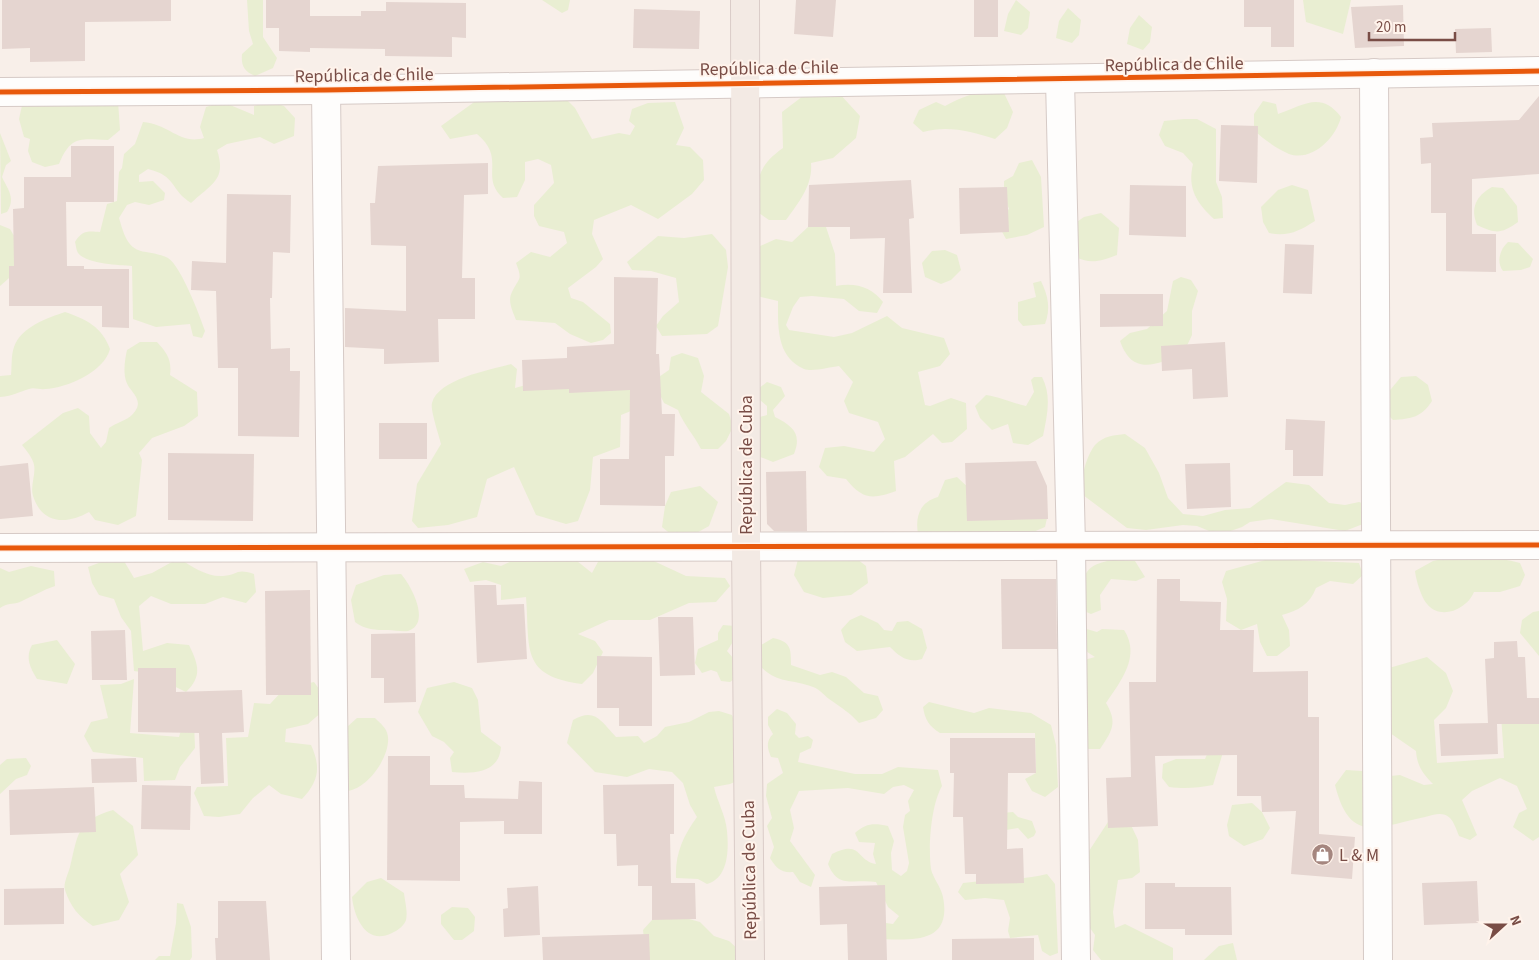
<svg xmlns="http://www.w3.org/2000/svg" width="1539" height="960" viewBox="0 0 1539 960" font-family="'Source Sans 3',sans-serif">
  <rect width="100%" height="100%" fill="#f8efe9"/>
  <g fill="#e9eed2">
    <path d="M247,0H263V37L277,58L273,68L255,76C244,71 241,66 242,54L253,44L249,31Z"/>
    <polygon points="542,0 570,0 568,10 562,13"/>
    <polygon points="1016,0 1030,12 1028,28 1021,35 1004,31 1008,14"/>
    <polygon points="1303,0 1351,0 1343,34 1306,22"/>
    <polygon points="1068,8 1081,20 1079,35 1072,43 1056,38 1059,21"/>
    <polygon points="1139,15 1152,27 1150,42 1143,50 1127,44 1130,28"/>
    <path d="M996,89L1004,93L1013,112L1007,128L995,139C971,131 947,125 923,132L913,123L919,110L936,102L945,106C962,97 977,91 996,89Z"/>
    <path d="M838,92L860,116L856,138L833,158L811,163C813,185 799,202 786,220H769L756,211C757,181 756,167 783,148L782,112L807,93Z"/>
    <path d="M477,100H567L575,108L592,139L619,133L630,135L635,126L629,121L632,109L648,103L675,102L684,128L676,145L690,147L703,160L704,180L692,194L658,219L631,205L594,220L592,234L603,259L596,267L568,288L571,298L583,302L610,324L611,333L603,340L591,343L570,334L555,323L516,320C513,312 507,301 512,292C519,277 523,281 516,263L531,252L550,257L567,243L564,232L539,226L534,216V205L554,183L551,165L538,159L525,162V180L517,197L503,198C479,177 507,159 477,134L450,139L441,126Z"/>
    <path d="M23,101H118L120,130L108,140C80,139 71,135 59,164L45,167L32,162L28,151L30,139L24,137L19,119Z"/>
    <path d="M270,101L284,106L295,118L294,136L274,144L260,137L227,144L217,150C227,180 211,184 191,203C170,190 177,176 148,169L139,175V182L153,181L165,193L164,200L149,205L135,202L127,205L119,218C124,234 127,250 146,252C153,253 162,255 168,258C181,266 200,316 205,331L202,338L193,336L190,324L156,327L133,319L132,266C120,265 86,264 78,253C76,250 76,245 75,242C82,230 88,231 100,232L107,204L117,201L119,172L122,168L124,154L135,144L143,122C169,124 180,145 204,138L200,127L206,107L223,102L254,115V106Z"/>
    <path d="M1263,101L1276,104L1278,114C1304,105 1321,91 1341,117C1336,138 1312,162 1289,154C1277,149 1263,139 1254,130V114Z"/>
    <path d="M1184,119H1197L1216,129V182L1222,197L1223,218L1214,219C1197,203 1187,189 1193,164L1183,153L1165,146L1159,135L1164,121Z"/>
    <path d="M0,133L11,161L6,165L2,177C8,190 16,198 7,212L1,214Z"/>
    <polygon points="1032,160 1041,177 1044,227 1027,235 1006,239 999,226 1001,215 1009,209 1004,196 1004,181 1013,176 1019,163"/>
    <path d="M1292,185L1308,190L1315,221C1299,231 1288,237 1269,233L1263,222L1261,207L1278,190Z"/>
    <path d="M1492,187L1503,188L1517,206L1518,222C1501,234 1496,234 1477,225C1470,208 1476,196 1492,187Z"/>
    <path d="M1101,213L1119,228L1117,255C1101,261 1090,265 1074,256V224L1084,217Z"/>
    <polygon points="0,225 10,229 17,241 17,271 0,286"/>
    <path d="M808,227H826L835,254L836,286C855,282 872,287 883,302L877,313L859,311L844,299L812,296L800,297L793,307L786,325L789,330L834,337L852,333L887,316L902,328L944,338L950,354L940,366L918,372L925,405L930,406L951,398L966,403L967,429L952,442L942,443L933,434L905,457L894,461L896,491C872,500 862,499 846,479L827,476L819,467L825,448L844,446L874,452L885,439L878,422L849,413L844,401L853,382L839,366C830,367 813,372 804,369C776,357 778,326 778,301L757,296L758,247L776,239L792,242Z"/>
    <polygon points="712,234 726,250 728,267 718,326 707,334 662,336 656,326 663,316 679,302 676,278 651,271 632,270 627,262 658,236 684,238"/>
    <path d="M1508,242L1518,243L1533,259L1530,267L1521,270L1503,271C1496,262 1500,249 1508,242Z"/>
    <polygon points="945,250 957,255 961,270 951,280 941,284 925,277 922,263 932,251"/>
    <path d="M1181,277L1191,280L1198,291L1192,311V335L1183,354C1156,364 1133,377 1120,341L1130,333L1147,329L1167,311L1173,281Z"/>
    <path d="M1041,281C1048,296 1051,308 1045,324L1023,326L1018,320V302L1036,297L1033,283Z"/>
    <path d="M65,312C86,319 102,327 110,349C104,372 67,388 45,389C40,390 34,387 29,389C18,392 14,396 0,397V376L11,375C12,366 11,355 14,347C21,327 47,318 65,312Z"/>
    <path d="M140,342H157C167,353 172,360 170,375L197,392L198,416L184,426L152,438L139,453L142,460L136,516L118,525L95,520L89,512C66,525 42,524 33,496C30,486 36,474 34,465C33,458 26,450 22,445L63,413L78,408L89,416L90,433L101,448L106,442L109,428C116,423 127,420 132,415C147,400 129,392 126,381C123,371 125,359 127,350Z"/>
    <path d="M682,353L698,358L704,376L701,392L729,414L733,427L726,441L718,449H701C694,435 684,425 678,410L664,403L653,381L669,370L671,357Z"/>
    <path d="M511,364L517,369L515,388L540,381H628L646,405L621,415L620,447L593,457L590,490L578,521L566,524L536,515L514,467L487,479L477,517L448,525L418,528L412,521L417,484L441,444C439,435 430,410 432,403C438,379 490,370 511,364Z"/>
    <path d="M1416,376L1428,385L1432,401C1422,417 1411,419 1393,420L1384,411L1386,395L1401,377Z"/>
    <path d="M1034,377H1042C1052,396 1047,416 1043,436L1028,445L1013,443L1008,424L992,430L980,418L975,406L986,395C1001,397 1012,403 1026,406L1034,392L1031,380Z"/>
    <path d="M767,382L781,387L785,396L773,410L775,417C793,426 802,434 794,454L773,462L758,456L753,419L767,415V406L760,400L757,394L758,389Z"/>
    <path d="M1125,434L1145,448L1159,473L1168,498L1183,514L1203,516L1225,510L1250,508L1286,482L1309,485L1329,503L1345,505L1359,502L1365,504L1363,524L1345,531L1271,519L1250,522L1242,527L1219,535L1197,526L1183,525L1146,530L1127,528L1083,495C1079,482 1086,456 1095,445C1103,436 1115,435 1125,434Z"/>
    <path d="M957,477L973,492L1033,505L1048,514L1045,527L1031,533L918,534C915,516 920,502 938,497L945,480Z"/>
    <polygon points="700,486 718,502 709,526 693,535 673,536 662,527 665,506 671,492"/>
    <path d="M567,553L592,573L599,560L643,556L686,576L725,578L730,586L716,602L689,603L650,620H609L578,634L595,641L603,652L593,673L582,684C520,676 530,649 526,597L501,600V585L486,580L470,582L464,569L483,562L501,566L516,559Z"/>
    <polygon points="799,555 853,556 866,566 868,583 851,595 823,598 804,592 794,575"/>
    <path d="M112,558L124,561L134,578L152,573L179,558C192,567 207,577 223,576C239,575 235,568 254,574L256,592L246,603L223,597L205,604H171L151,596L139,606L143,651L167,643L189,645C198,664 203,676 186,692L147,673L134,671L131,631L121,617L114,599L99,595L92,583L88,567Z"/>
    <path d="M1446,558C1458,562 1465,558 1477,558C1492,557 1505,559 1520,563L1525,575L1520,586L1500,592H1474C1467,609 1441,621 1427,604C1421,597 1416,580 1415,571L1433,561Z"/>
    <path d="M1269,559L1359,563L1363,575L1353,584L1330,581L1316,588C1310,604 1298,611 1282,615L1289,630L1290,646L1277,656H1267L1260,642L1257,624L1241,630L1226,621L1227,599L1222,582L1226,571Z"/>
    <path d="M1113,560L1135,561L1145,577L1136,581L1111,579L1100,595L1101,610L1091,614L1084,611C1081,581 1079,565 1113,560Z"/>
    <path d="M31,566L54,571L55,586C43,590 33,596 22,601C15,605 8,602 0,608V568L9,572Z"/>
    <path d="M401,574C411,585 432,624 408,631C402,632 394,630 388,630C375,630 366,630 355,622L351,600L356,585L384,575Z"/>
    <polygon points="1539,611 1539,656 1520,633 1522,620 1533,612"/>
    <path d="M861,615L878,623L884,630L892,631L897,622L908,621L922,629L927,648L922,659C908,663 900,657 890,647L857,651L845,642L841,630L850,620Z"/>
    <polygon points="723,625 735,626 736,637 727,651 738,664 737,677 730,682 721,681 717,672 711,670 702,673 695,663 698,649 718,640 718,633"/>
    <path d="M1083,628L1097,632L1102,629L1124,630C1141,656 1121,681 1106,703C1118,723 1112,731 1100,749H1075L1084,660L1095,657L1084,650Z"/>
    <path d="M773,638C791,642 791,648 791,665L820,675L832,672L846,677L864,693L878,696L883,710L876,718L859,723C849,712 843,709 832,701C825,697 820,689 813,687C789,678 777,685 757,663L756,648Z"/>
    <path d="M57,640L75,664L67,684L37,679C30,668 25,657 32,645Z"/>
    <path d="M1427,657L1446,673L1453,691L1446,708L1434,720L1437,763L1504,758L1501,715L1539,714V837L1533,841L1513,827L1519,813L1527,809L1517,786L1500,778L1472,791L1462,800L1477,835L1470,840L1459,836C1457,831 1454,822 1450,818C1442,811 1434,815 1425,817C1377,827 1350,845 1335,785L1346,770L1362,771L1381,777L1400,775L1424,785L1433,784C1423,774 1417,766 1416,751L1390,733L1389,668Z"/>
    <polygon points="134,679 130,733 179,737 182,727 194,722 195,748 180,767 175,780 144,781 143,758 93,752 84,736 91,722 108,718 100,685 121,684"/>
    <path d="M314,682L322,693L323,711L308,724L286,729L285,742L311,745C321,767 319,781 302,799L281,794L269,785L253,798L240,814L219,817L204,816L194,793L197,787L228,786L226,738L248,737L254,703L270,704L285,688Z"/>
    <path d="M454,682L472,688L478,700L481,732L501,747C499,773 474,774 452,772L450,758L454,752L444,742L432,736L418,712L427,688Z"/>
    <path d="M929,702L974,713L989,708L1031,713L1051,725L1056,745L1058,787L1045,797L1032,791L1025,779L1036,773L1035,733H940C929,726 925,720 923,707Z"/>
    <path d="M777,709L787,713L796,724L795,734L799,738L808,736L813,740L811,748L800,753L798,762L855,774H882L898,767L938,770L942,786C931,805 928,847 931,869C933,878 941,887 943,897C953,948 905,939 872,939L886,923L893,924L899,916L888,907L876,882C853,879 838,889 828,864L832,854C862,839 856,861 876,864L873,854L875,843L859,842L855,833C866,823 874,823 888,826L894,841L891,853L892,870L901,876L907,871L909,863L903,827L905,815L910,811L908,801L914,790L904,785L893,787L884,794L848,788L799,791L790,810L794,828L790,841L815,875L811,887L800,882L793,872C781,873 776,868 770,858L774,847L767,826L772,818L766,796L767,784L783,773L778,758L771,757C767,748 766,741 773,734L768,725V717Z"/>
    <path d="M719,711L732,715L738,731L742,779L730,784L714,787C717,801 726,816 727,831C729,851 728,878 707,884L698,879L676,878C675,854 683,836 697,817L690,805L683,783L672,772L649,769L627,777L595,772L567,743L573,720C595,707 601,721 616,737L638,736L644,743L657,736L665,727L689,722L709,712Z"/>
    <path d="M357,718H375C381,724 387,728 388,737C390,757 368,788 348,791C343,792 337,791 332,791L347,727Z"/>
    <path d="M1224,749L1213,785C1197,788 1185,789 1169,787L1162,778L1163,764L1176,759H1205L1209,750Z"/>
    <polygon points="26,758 31,766 27,775 16,779 0,794 0,765 7,759"/>
    <polygon points="1252,803 1262,812 1270,828 1263,839 1244,846 1229,836 1227,825 1232,805"/>
    <path d="M113,810L133,826L138,855L120,874L129,902L119,920L93,926C79,917 70,906 65,890C63,884 68,874 70,867C78,835 76,821 113,810Z"/>
    <polygon points="1013,812 1018,817 1032,821 1036,832 1034,836 1028,839 1018,828 1000,831 1001,813"/>
    <polygon points="1108,822 1130,823 1138,840 1140,872 1132,878 1118,880 1113,912 1115,928 1125,924 1173,948 1173,960 1101,960 1093,950 1095,935 1085,921 1084,876 1089,851"/>
    <path d="M1047,874L1055,884L1058,953L1050,956L1042,951L1038,935L1010,938L1008,931L1010,918L1004,900L985,898L965,900L958,892L963,883C991,879 1020,881 1047,874Z"/>
    <path d="M381,878L404,893C405,902 408,912 406,920C404,926 397,931 392,933C366,946 354,917 352,897L367,882Z"/>
    <polygon points="177,903 183,904 191,927 192,957 190,960 155,960 159,956 170,956 176,923"/>
    <polygon points="452,907 468,908 475,917 474,931 462,940 454,940 441,924 441,915"/>
    <polygon points="678,916 700,922 714,936 729,941 740,951 742,960 642,960 645,947 643,930 652,920"/>
    <polygon points="1233,943 1237,960 1204,960 1219,946"/>
  </g>
  <g fill="#e5d5d0">
    <polygon points="2,0 171,0 171,21 85,22 85,61 30,62 30,48 2,49"/>
    <polygon points="266,0 310,0 310,16 361,16 361,11 386,11 386,2 466,3 466,38 452,37 452,57 385,56 385,49 310,48 310,52 279,51 279,28 266,28"/>
    <polygon points="796,0 836,0 833,37 794,34"/>
    <rect x="974" y="0" width="24" height="37"/>
    <polygon points="1244,0 1294,0 1294,47 1271,47 1271,27 1244,27"/>
    <polygon points="1403,5 1404,46 1355,48 1351,7"/>
    <polygon points="634,9 700,11 699,49 633,48"/>
    <polygon points="1491,28 1492,52 1456,53 1455,29"/>
    <polygon points="1539,96 1539,174 1472,179 1472,234 1496,234 1496,272 1446,271 1446,213 1431,213 1431,163 1421,164 1420,138 1433,137 1432,123 1519,120"/>
    <polygon points="1221,125 1258,126 1257,183 1219,181"/>
    <polygon points="71,146 114,146 114,202 66,202 67,266 84,266 84,269 129,269 129,328 102,327 102,306 9,306 9,266 14,266 13,209 24,208 24,177 71,177"/>
    <polygon points="488,163 488,194 464,195 462,278 475,278 475,319 438,319 439,362 384,364 384,349 345,347 345,308 406,311 406,246 371,245 370,203 375,203 378,166"/>
    <polygon points="911,180 914,218 909,219 912,293 883,293 885,238 850,239 850,227 808,227 809,185"/>
    <polygon points="1130,185 1186,186 1186,237 1129,235"/>
    <polygon points="1007,187 1009,232 960,234 959,188"/>
    <polygon points="227,194 291,195 290,253 273,252 272,298 270,298 271,349 290,348 290,371 300,371 299,437 238,436 238,368 218,368 216,291 191,290 192,261 226,263"/>
    <polygon points="1285,244 1314,245 1312,294 1283,293"/>
    <polygon points="614,277 658,278 656,354 659,354 662,414 675,414 674,456 665,456 665,506 600,505 600,459 629,459 630,390 569,393 569,389 523,391 522,360 567,358 567,347 614,344"/>
    <polygon points="1100,294 1163,294 1163,326 1100,327"/>
    <polygon points="1225,342 1228,397 1193,399 1192,369 1162,371 1161,346"/>
    <polygon points="1286,419 1325,421 1323,476 1293,476 1293,450 1285,450"/>
    <rect x="379" y="423" width="48" height="36"/>
    <polygon points="168,453 254,454 253,521 168,520"/>
    <polygon points="1036,461 1047,486 1048,519 967,521 965,463"/>
    <polygon points="28,463 33,516 0,519 0,466"/>
    <polygon points="1230,463 1231,507 1187,509 1185,464"/>
    <polygon points="806,471 807,531 774,531 767,524 766,472"/>
    <polygon points="1001,579 1056,579 1057,649 1002,649"/>
    <polygon points="1157,579 1180,579 1180,601 1221,602 1220,630 1254,630 1253,672 1308,671 1308,717 1319,717 1319,834 1355,837 1352,879 1291,874 1296,811 1262,812 1261,796 1237,796 1237,755 1155,756 1158,826 1108,828 1106,778 1131,777 1129,682 1156,682"/>
    <polygon points="474,585 496,585 497,605 524,604 527,659 477,663"/>
    <polygon points="310,590 311,695 266,695 265,591"/>
    <polygon points="658,617 693,617 695,675 660,676"/>
    <polygon points="125,630 127,680 92,680 91,631"/>
    <polygon points="415,633 416,702 384,703 384,678 371,678 371,634"/>
    <polygon points="1517,641 1518,657 1525,657 1527,698 1539,698 1539,724 1497,724 1498,754 1441,756 1439,724 1488,723 1485,659 1494,658 1494,642"/>
    <polygon points="597,656 652,657 652,726 619,726 619,708 597,708"/>
    <polygon points="138,668 176,668 176,692 242,690 244,732 222,733 224,783 201,784 199,733 138,732"/>
    <polygon points="950,738 1035,738 1036,773 1008,773 1007,849 1023,848 1024,883 976,884 976,874 965,874 963,817 953,817 954,773 950,773"/>
    <polygon points="388,756 430,756 430,785 464,785 465,798 518,799 519,781 542,782 542,834 504,834 504,821 460,822 460,881 387,880"/>
    <polygon points="136,758 137,782 92,783 91,759"/>
    <polygon points="674,784 674,834 670,834 671,883 695,883 696,919 652,920 652,886 638,886 638,865 617,866 616,834 604,834 603,785"/>
    <polygon points="142,785 191,786 190,830 141,829"/>
    <polygon points="94,787 96,832 10,835 9,790"/>
    <polygon points="1477,881 1479,923 1424,925 1422,883"/>
    <polygon points="1145,883 1175,883 1175,887 1231,887 1232,935 1185,935 1185,929 1145,929"/>
    <polygon points="885,885 887,960 848,960 847,924 820,925 819,887"/>
    <polygon points="538,886 540,935 504,937 503,909 508,908 507,888"/>
    <polygon points="64,888 64,924 4,925 4,889"/>
    <polygon points="218,901 266,901 270,960 216,960 215,938 218,938"/>
    <polygon points="649,934 650,960 543,960 542,937"/>
    <polygon points="1034,938 1034,960 952,960 952,939"/>
  </g>
  <g fill="none" stroke-linecap="round" stroke-linejoin="round">
    <defs>
      <g id="minor">
        <polyline points="1374,73 1378,960"/>
        <polyline points="1060,80 1071,546 1076,960"/>
        <polyline points="326,90 336,960"/>
        <polyline points="0,92 326,90 1539,71"/>
        <polyline points="0,548 1539,545"/>
      </g>
      <polyline id="major" points="745,0 746,546 750,960"/>
    </defs>
    <use href="#minor" stroke="#d6cac6" stroke-width="30"/>
    <use href="#major" stroke="#daccc8" stroke-width="30"/>
    <use href="#minor" stroke="#fefdfc" stroke-width="28"/>
    <use href="#major" stroke="#f3eae4" stroke-width="28"/>
    <defs>
      <g id="cycleway">
        <polyline points="0,92 326,90 1539,71"/>
        <polyline points="0,548 1539,545"/>
      </g>
    </defs>
    <use href="#cycleway" stroke="#fff3eb" stroke-width="8"/>
    <use href="#cycleway" stroke="#e8590c" stroke-width="5"/>
  </g>
  <defs>
    <symbol id="shop-disc" viewBox="-11 -11 22 22"><circle r="9.5" fill="#a5867f" stroke="#fff3eb"/><path d="M-5-2.5h2.3a2.7 3.5 0 0 1 5.4 0H5L5.5 6h-11ZM-1.5-2.5h3a1.5 2.3 0 0 0-3 0Z" fill="#fff"/></symbol>
  </defs>
  <g fill-rule="evenodd">
    <use href="#shop-disc" x="1310" y="842" width="25" height="25"/>
  </g>
  <g text-anchor="middle" stroke-width="4" stroke-linejoin="round" paint-order="stroke">
    <g font-size="18" fill="#794d46" stroke="#fff3eb">
      <text transform="translate(1174 64) rotate(-1)" y="6">República de Chile</text>
      <text transform="translate(769 68) rotate(-1)" y="6">República de Chile</text>
      <text transform="translate(364 75) rotate(-1)" y="6">República de Chile</text>
      <text transform="translate(746 465) rotate(-90)" y="6">República de Cuba</text>
      <text transform="translate(749 870) rotate(-91)" y="6">República de Cuba</text>
    </g>
    <g font-size="18" fill="#794d46" stroke="#fff3eb" text-anchor="start">
      <text x="1339" y="861">L &amp; M</text>
    </g>
  </g>
  <g transform="translate(1504 925) rotate(69)" stroke="#fff3eb" stroke-width="4" paint-order="stroke">
  <path d="M0-4L9 19L0 12L-9 19Z" fill="#794d46"/>
  <text y="-8" font-size="14" font-weight="bold" text-anchor="middle" fill="#794d46">N</text>
  </g>
  <path d="M1369 32v8h86v-8" fill="none" stroke="#794d46" stroke-width="2.5"/>
  <text x="1376" y="32" font-size="15" fill="#794d46" stroke="#fff3eb" stroke-width="4" paint-order="stroke">20 m</text>
</svg>
